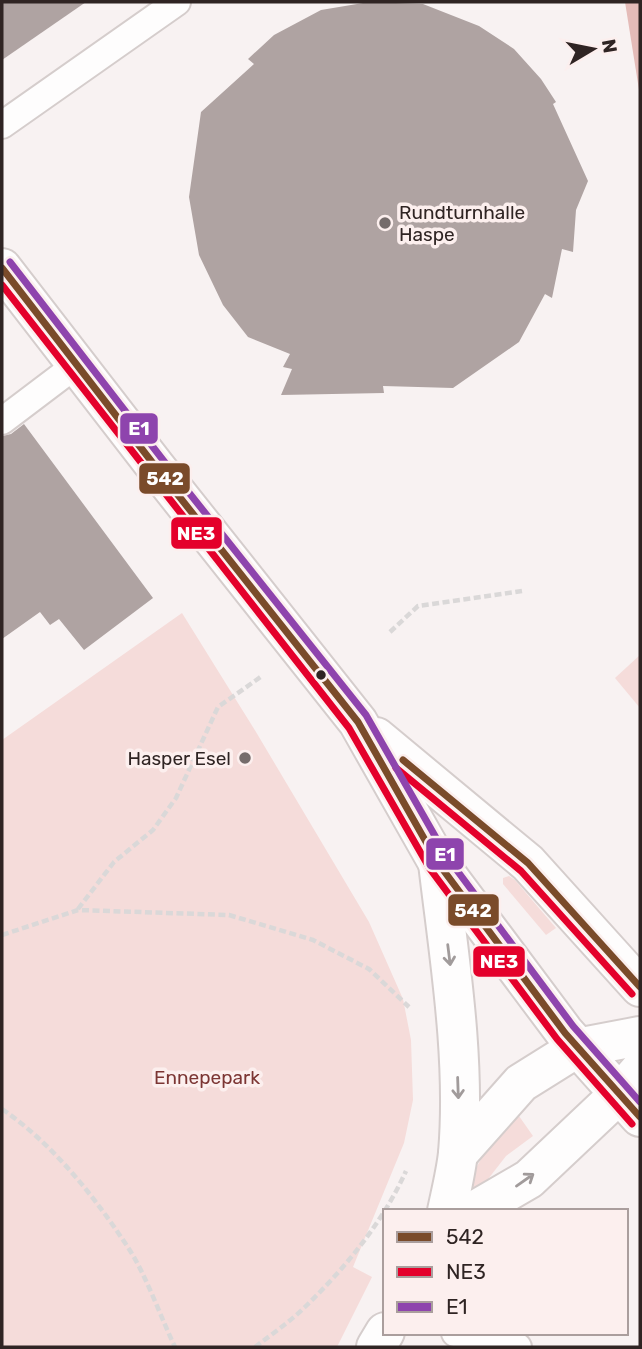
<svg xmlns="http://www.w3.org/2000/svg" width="642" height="1349" viewBox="0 0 642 1349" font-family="Rubik,sans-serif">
  <rect width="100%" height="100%" fill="#f8f2f2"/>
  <g fill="#f5dcda">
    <polygon points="182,613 256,732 369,922 403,999 411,1040 413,1100 404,1143 353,1267 372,1277 337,1347 2,1347 2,740"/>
    <polygon points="640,655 640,708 615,678"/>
    <polygon points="509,876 515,880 556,928 546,935 503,884 503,878"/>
    <path d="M519,1116L533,1136L506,1156L478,1192L468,1193C474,1160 495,1139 519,1116Z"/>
  </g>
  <polygon fill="#e4bbb8" points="625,2 640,2 640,96"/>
  <g fill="#afa3a2">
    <polygon points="2,2 86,2 2,60"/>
    <polygon points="369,2 423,4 479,26 514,49 541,79 556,102 553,104 588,181 576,210 573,252 562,249 552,298 545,294 519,342 453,388 383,386 384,393 281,395 292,369 283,367 290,354 248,337 223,305 199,255 189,197 201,112 254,64 248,59 274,35 321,10"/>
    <polygon points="24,424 153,598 84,650 59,619 50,625 40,612 2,639 2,436 11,434"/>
  </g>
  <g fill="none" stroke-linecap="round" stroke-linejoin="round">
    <defs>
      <g id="service">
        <polyline points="2,125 177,2"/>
        <polyline points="2,421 76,365"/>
        <polyline points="455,1333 518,1347"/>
      </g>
      <g id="secondary">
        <path d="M438,863C449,957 466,1058 458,1153C456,1172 451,1192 447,1211"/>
        <polyline points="458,1154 521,1083 577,1048 640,1036"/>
        <polyline points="474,1211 529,1179 619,1094 640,1070"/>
        <polyline points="376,1347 385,1332"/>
      </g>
      <g id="primary">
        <polyline points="2,268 155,466 358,722 438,863 565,1033 640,1117"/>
        <polyline points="376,737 528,863 640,987"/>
      </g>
    </defs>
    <use href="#service" stroke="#d5cdcc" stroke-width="30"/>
    <use href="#secondary" stroke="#d5cdcc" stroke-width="42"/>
    <use href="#primary" stroke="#d5cdcc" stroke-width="42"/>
    <g stroke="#dad8d8" stroke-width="4.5" stroke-dasharray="7 3.5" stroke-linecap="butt">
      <polyline points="390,632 418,606 522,591"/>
      <polyline points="78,909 114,862 153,830 176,798 218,707 262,676"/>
      <polyline points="2,935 78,910 229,915 313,940 369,969 409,1007"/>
      <path d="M2,1109C53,1144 95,1197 129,1249C146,1275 161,1318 175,1347"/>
      <path d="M255,1347C272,1334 291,1321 306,1306C346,1267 383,1222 406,1171"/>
    </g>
    <use href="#service" stroke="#fefdfd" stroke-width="26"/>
    <use href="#secondary" stroke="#fefdfd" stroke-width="38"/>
    <use href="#primary" stroke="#fefdfd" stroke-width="38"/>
    <defs>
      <g id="bus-1">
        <polyline points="2,268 155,466 358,722 438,863 565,1033 640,1117"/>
        <polyline points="403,760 528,863 640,987"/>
      </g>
      <g id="bus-2">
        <polyline points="2,285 349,728 430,869 557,1039 632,1124"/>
        <polyline points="396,768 521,871 632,994"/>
      </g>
      <polyline id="bus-3" points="10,262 163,460 366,715 447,857 573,1026 640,1102"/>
    </defs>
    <use href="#bus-1" stroke="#fcefee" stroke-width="12"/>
    <use href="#bus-2" stroke="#fcefee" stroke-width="12"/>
    <use href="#bus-3" stroke="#fcefee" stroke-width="12"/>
    <use href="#bus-1" stroke="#7a4b2a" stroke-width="7"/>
    <use href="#bus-2" stroke="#e4002b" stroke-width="7"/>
    <use href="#bus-3" stroke="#8e44ad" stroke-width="7"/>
  </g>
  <defs><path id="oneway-shaft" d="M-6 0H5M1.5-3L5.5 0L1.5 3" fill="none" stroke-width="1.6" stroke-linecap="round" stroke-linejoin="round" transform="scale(1.75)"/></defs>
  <g stroke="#a19b9b">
    <use href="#oneway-shaft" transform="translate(449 955) rotate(83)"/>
    <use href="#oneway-shaft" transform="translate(458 1088) rotate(88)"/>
    <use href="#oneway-shaft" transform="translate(525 1180) rotate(-35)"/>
  </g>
  <g fill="#756c6b" stroke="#fcefee" stroke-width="2.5">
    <circle cx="385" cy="223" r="7"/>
    <circle cx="245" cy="758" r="7"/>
  </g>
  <circle fill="#2f2423" stroke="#fcefee" stroke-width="2.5" cx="321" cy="675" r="6"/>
  <g text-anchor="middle" stroke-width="7" stroke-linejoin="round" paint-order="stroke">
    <g font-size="19" fill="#2f2423" stroke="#fcefee" text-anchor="start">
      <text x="399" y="219">Rundturnhalle<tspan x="399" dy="22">Haspe</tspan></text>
      <text x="231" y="765" text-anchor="end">Hasper Esel</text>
    </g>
    <g font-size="19" fill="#7c3634" stroke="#fcefee">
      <text x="207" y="1084">Ennepepark</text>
    </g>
  </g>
  <g stroke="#fcefee" stroke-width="2.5">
    <rect x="119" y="412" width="40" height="33" rx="7" fill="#8e44ad"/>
    <rect x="138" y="462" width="53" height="33" rx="7" fill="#7a4b2a"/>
    <rect x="170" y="516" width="53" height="34" rx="7" fill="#e4002b"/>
    <rect x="425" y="837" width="40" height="34" rx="7" fill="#8e44ad"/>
    <rect x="447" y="893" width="53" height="34" rx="7" fill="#7a4b2a"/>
    <rect x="472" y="945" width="54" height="33" rx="7" fill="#e4002b"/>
  </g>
  <g font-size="19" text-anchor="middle" font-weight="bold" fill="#fff">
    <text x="139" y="435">E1</text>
    <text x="165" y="485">542</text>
    <text x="196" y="540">NE3</text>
    <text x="445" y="861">E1</text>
    <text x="473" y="917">542</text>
    <text x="499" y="968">NE3</text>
  </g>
  <rect width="642" height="1349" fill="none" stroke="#2f2423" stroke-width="7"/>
  <rect x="383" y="1209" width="245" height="126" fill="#fcefee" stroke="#aa9e9d" stroke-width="2"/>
  <rect x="397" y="1232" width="35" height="10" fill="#7a4b2a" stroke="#aa9e9d" stroke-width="2"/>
  <text x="446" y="1244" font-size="21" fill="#2f2423">542</text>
  <rect x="397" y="1267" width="35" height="10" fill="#e4002b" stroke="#aa9e9d" stroke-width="2"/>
  <text x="446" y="1279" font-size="21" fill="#2f2423">NE3</text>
  <rect x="397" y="1302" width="35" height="10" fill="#8e44ad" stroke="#aa9e9d" stroke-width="2"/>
  <text x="446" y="1314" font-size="21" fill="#2f2423">E1</text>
  <g transform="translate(593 49) rotate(80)" stroke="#fcefee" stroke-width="5" paint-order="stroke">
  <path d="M0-5L12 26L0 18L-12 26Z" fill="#2f2423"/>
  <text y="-10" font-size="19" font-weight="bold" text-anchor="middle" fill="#2f2423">N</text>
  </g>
</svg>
